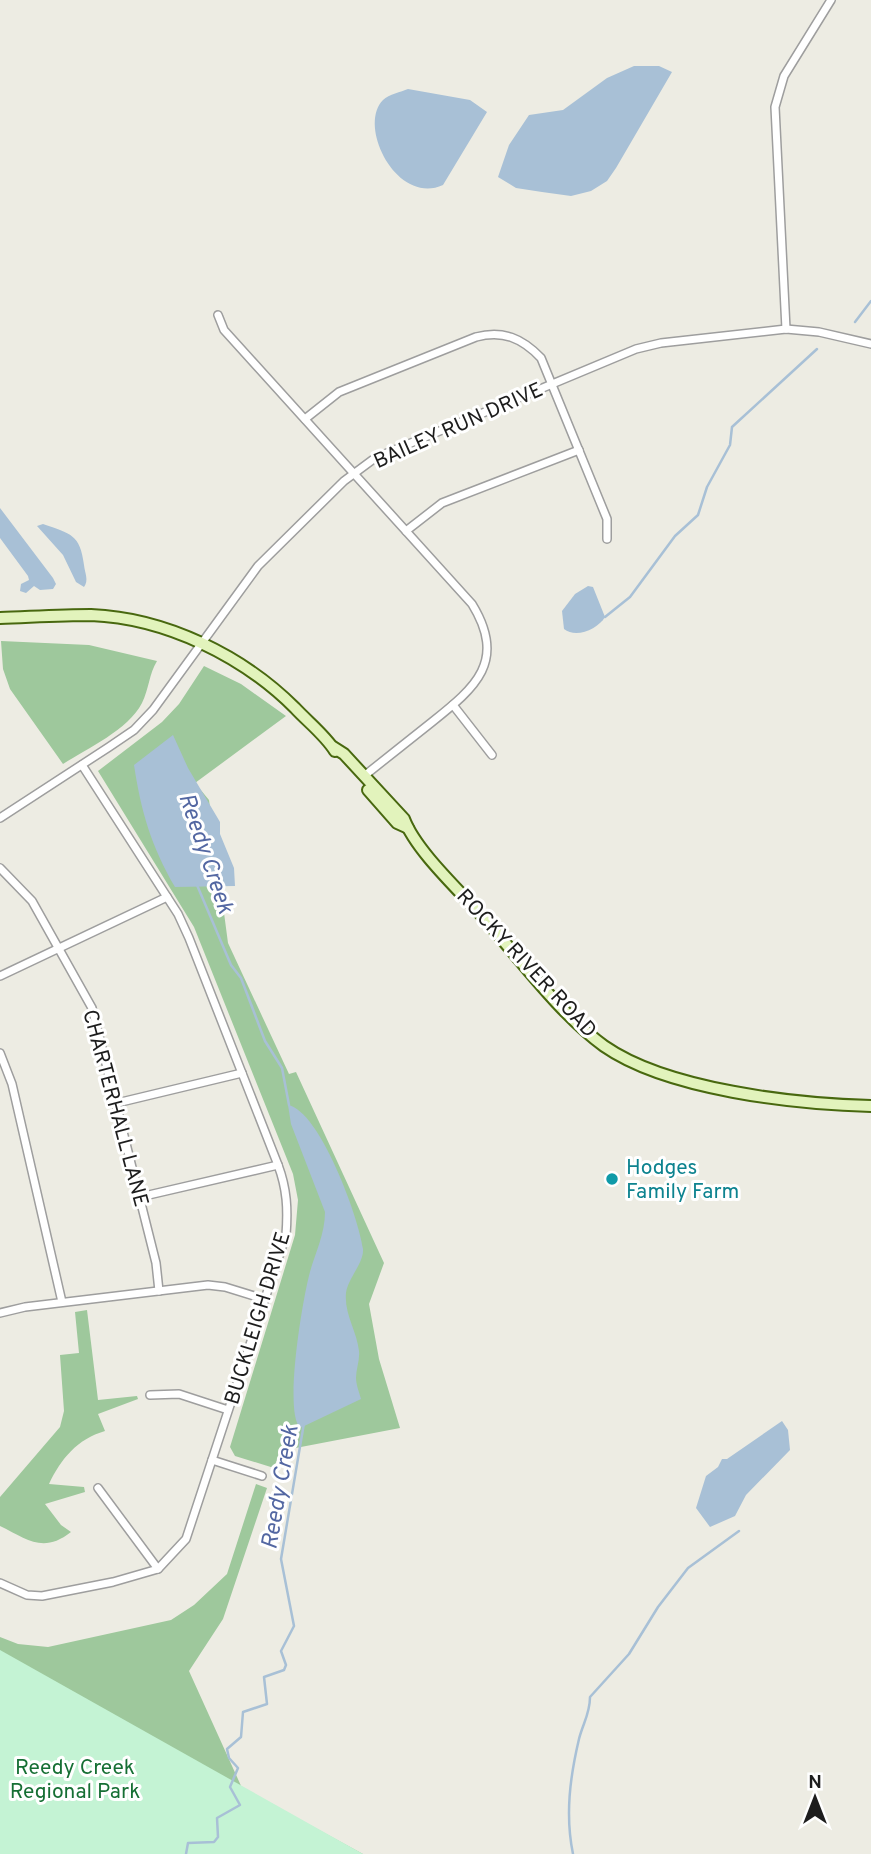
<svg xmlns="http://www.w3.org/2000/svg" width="871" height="1854" viewBox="0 0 871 1854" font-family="Overpass,sans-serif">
  <rect width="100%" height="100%" fill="#edece3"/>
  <g fill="#9ec89c">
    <path d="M1,641L89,645L157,661C149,674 149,689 142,703C128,730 88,748 63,764L10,689L3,669Z"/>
    <polygon points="204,666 241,684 286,716 195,783 209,800 228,943 289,1074 296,1072 384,1263 369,1304 379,1359 400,1428 280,1451 274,1468 235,1456 230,1447 295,1235 298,1200 293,1174 194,927 98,771 162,722 179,704"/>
    <path d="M87,1310L98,1400L137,1396L138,1399L98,1414L105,1431C77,1439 61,1459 49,1484L84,1487L85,1492L45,1504L61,1525L71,1532C43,1554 27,1539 0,1526V1497L60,1427L64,1411L60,1355L79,1353L75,1312Z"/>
    <polygon points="256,1484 267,1488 223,1619 189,1671 242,1788 363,1854 0,1854 0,1637 18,1644 48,1647 171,1620 194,1605 227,1574"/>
  </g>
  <polygon fill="#c4f3d4" points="0,1650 363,1854 0,1854"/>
  <g fill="#a8c0d6">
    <polygon points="634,66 659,66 672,72 616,168 607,181 591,191 571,196 542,192 516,188 498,177 509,145 529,115 563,110 607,78"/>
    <path d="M408,89L470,100L487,112L443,185C397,206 357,126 383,100C389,94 401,92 408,89Z"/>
    <polygon points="0,508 53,578 56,584 53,589 40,590 34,586 26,593 20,591 21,584 29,580 28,576 0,538"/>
    <path d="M43,524C71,534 80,534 84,565C85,574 89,580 84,587L76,582L63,555L37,526Z"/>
    <path d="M588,586L593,587L605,617C598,629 576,639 564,629L562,611L575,594Z"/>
    <path d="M173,735L188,768L220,822V834L234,868L235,886L175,887C151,846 141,811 134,765Z"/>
    <path d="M288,1105C320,1111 359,1218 363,1249C364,1263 348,1278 346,1293C344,1314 357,1331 359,1351C360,1360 356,1369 356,1378C356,1384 359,1392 361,1399L300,1428C284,1411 302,1305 308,1280C313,1256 325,1237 325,1212L291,1124Z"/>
    <polygon points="782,1421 788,1430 790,1450 746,1495 735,1516 710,1527 696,1508 706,1476 718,1467 722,1459 727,1459"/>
  </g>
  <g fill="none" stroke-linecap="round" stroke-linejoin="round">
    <g stroke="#a8c0d6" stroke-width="2.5">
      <polyline points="855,322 871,301"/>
      <polyline points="605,617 630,597 675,536 698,515 707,487 730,445 732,427 817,349"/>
      <polyline points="197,885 231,965 241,978 265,1041 282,1068 289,1105"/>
      <polyline points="186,1854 188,1843 214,1842 218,1837 217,1818 240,1805 230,1787 238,1768 229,1758 227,1749 241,1737 243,1712 267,1704 264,1677 284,1670 286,1665 281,1651 294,1626 281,1559 304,1423"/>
      <path d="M573,1854C565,1815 570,1777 579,1739C583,1723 590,1714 590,1697L629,1654L658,1607L688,1568L739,1531"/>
    </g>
    <defs>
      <g id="street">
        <path d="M218,315L224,330L472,604C507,661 476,687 432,722C409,740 387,758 364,776"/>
        <polyline points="786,329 775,107 784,76 831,0"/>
        <path d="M305,419L339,392L476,337C503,330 522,338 541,358L607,519V539"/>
        <polyline points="406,531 442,503 579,450"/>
        <polyline points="453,705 492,755"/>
        <polyline points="0,818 109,747 134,730 153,710 258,566 344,481 375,458 636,349 661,343 786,329 819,332 871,344"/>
        <polyline points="0,868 32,901 92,1008 156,1263 159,1291"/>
        <polyline points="0,976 167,897"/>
        <polyline points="0,1053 12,1084 62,1302"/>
        <polyline points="117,1103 242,1073"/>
        <polyline points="140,1197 278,1165"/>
        <polyline points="0,1313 25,1307 208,1285 225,1287 264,1299"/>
        <polyline points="150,1395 179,1394 228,1410"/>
        <polyline points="212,1460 262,1476"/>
        <polyline points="98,1488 158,1569"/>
        <path d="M0,1583L27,1595L42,1596L113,1582L158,1569L186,1539L286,1235C288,1209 287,1189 278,1165L189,938L178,914L82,765"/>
      </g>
      <g id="secondary">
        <path d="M0,618C30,617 61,615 91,615C166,618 243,656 295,708C308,722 325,735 335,751"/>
        <path d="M333,747L344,754L404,819C416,851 460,891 484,918C520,959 560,1014 604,1046C667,1090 795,1104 871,1106"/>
        <polyline points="368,790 397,823 408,828"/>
      </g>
    </defs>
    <use href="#street" stroke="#9e9e9e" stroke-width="10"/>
    <use href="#secondary" stroke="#48680f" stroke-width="14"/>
    <use href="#street" stroke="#fff" stroke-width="7"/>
    <use href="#secondary" stroke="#e2f3bc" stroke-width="10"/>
  </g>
  <circle fill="#0f9aa8" stroke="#fff" stroke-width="2.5" cx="612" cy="1179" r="7"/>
  <g text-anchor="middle" stroke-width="6" stroke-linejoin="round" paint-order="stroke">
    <g font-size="21" fill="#1d1d1d" stroke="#fff">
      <text transform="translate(458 425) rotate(-24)" y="7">BAILEY RUN DRIVE</text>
      <text transform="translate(527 963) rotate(47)" y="7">ROCKY RIVER ROAD</text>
      <text transform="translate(116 1108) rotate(75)" y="7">CHARTERHALL LANE</text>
      <text transform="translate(257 1318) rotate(-73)" y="7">BUCKLEIGH DRIVE</text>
    </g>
    <g font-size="21" fill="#0d838f" stroke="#fff" text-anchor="start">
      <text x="626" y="1174">Hodges<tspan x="626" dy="24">Family Farm</tspan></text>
    </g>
    <g font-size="21" fill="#166f34" stroke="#fff">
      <text x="75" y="1774">Reedy Creek<tspan x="75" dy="24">Regional Park</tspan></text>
    </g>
    <g font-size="23" font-style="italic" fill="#5367a2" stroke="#fff">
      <text transform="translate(207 853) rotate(71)" y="8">Reedy Creek</text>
      <text transform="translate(279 1487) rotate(-80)" y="8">Reedy Creek</text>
    </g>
  </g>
  <g transform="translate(815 1798)" stroke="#ffffff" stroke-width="5" paint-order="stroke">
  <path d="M0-5L12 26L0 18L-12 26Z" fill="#1d1d1d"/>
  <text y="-10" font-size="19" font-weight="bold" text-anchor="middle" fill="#1d1d1d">N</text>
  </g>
</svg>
